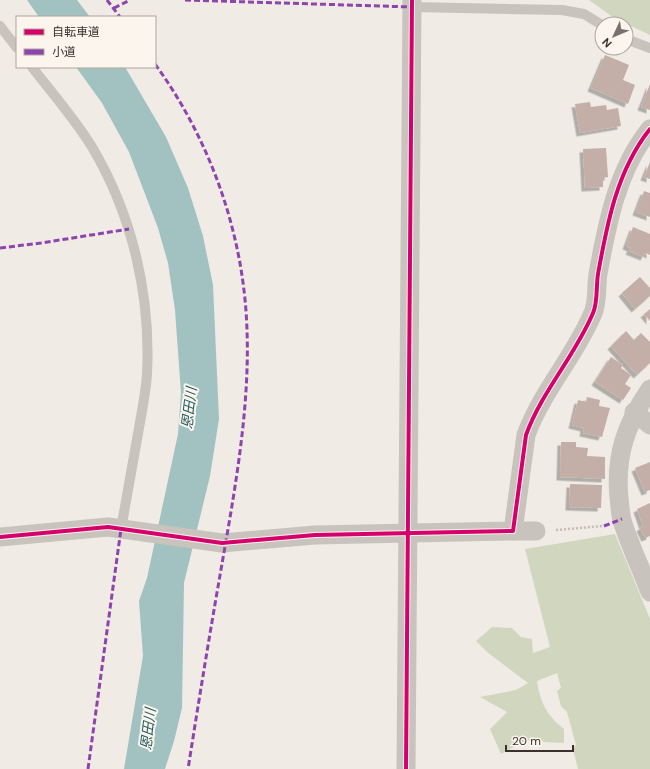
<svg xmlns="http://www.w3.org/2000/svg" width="650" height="769" viewBox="0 0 650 769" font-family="'DM Sans','Noto Sans JP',sans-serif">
  <defs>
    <filter id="shadow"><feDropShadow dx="-3.5" dy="3.5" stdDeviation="0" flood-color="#0004"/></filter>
  </defs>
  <rect width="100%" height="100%" fill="#f0ebe5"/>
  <g fill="#d1d6bf">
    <polygon points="589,0 650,0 650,35 614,18"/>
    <path d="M615,534L650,619V769H578L573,749L576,745L567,712L561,706L557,691L561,688L557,673L537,681C540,702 547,716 564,729V743L544,742L537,738L523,742L501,754L490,729L507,712L480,697L516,690L528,683L487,652L476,641L492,627L512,628L521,637L532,639L533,653L550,647L525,549Z"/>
  </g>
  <g fill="#a1c2c1">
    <polygon points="27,0 77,0 90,17 39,17"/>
    <polygon points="76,67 125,67 166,137 188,188 203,236 213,285 219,419 210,476 184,583 182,708 174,741 165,769 124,769 143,656 139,601 147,578 178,434 181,393 175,310 168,263 158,228 129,152 102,103"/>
  </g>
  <g fill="#c3afa7" filter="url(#shadow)">
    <polygon points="605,55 629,65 623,80 635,85 628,104 591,88"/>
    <polygon points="650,84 650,110 641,107"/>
    <polygon points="590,102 591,107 606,105 607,110 618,108 621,126 580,133 575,104"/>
    <polygon points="606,148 608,177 603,178 603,187 585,188 583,149"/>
    <polygon points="650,162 650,179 644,177"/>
    <polygon points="644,191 650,193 650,217 636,212"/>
    <polygon points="633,227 650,234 650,255 646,253 644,257 629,251 631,248 626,246"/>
    <polygon points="640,277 650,288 650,296 635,309 622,293"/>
    <polygon points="650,309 650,321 644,314"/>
    <polygon points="626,331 634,340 641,333 650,342 650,363 637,375 611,346"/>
    <polygon points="611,357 623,365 621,368 631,375 625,384 631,388 623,400 595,382"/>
    <polygon points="587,397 600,400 599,406 610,408 602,437 583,433 584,428 572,425 578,400 586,402"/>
    <polygon points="561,442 576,442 576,447 588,448 587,456 605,457 605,479 560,477"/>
    <polygon points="650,462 650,490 645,492 635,468"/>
    <polygon points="570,484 602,485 601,508 569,507"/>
    <polygon points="650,503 650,536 645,538 640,528 643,526 637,509"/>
  </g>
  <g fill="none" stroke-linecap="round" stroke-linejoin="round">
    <polyline stroke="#c2bbb6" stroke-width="2.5" stroke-dasharray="2 2" stroke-linecap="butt" points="556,530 603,526"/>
    <g stroke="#c9c3be" stroke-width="10">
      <polyline points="412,7 562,10 584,14 602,25"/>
      <polyline points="0,26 17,48"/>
      <polyline points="626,39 650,48"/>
      <path d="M32,67C52,93 75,119 92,147C132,214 151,295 147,374C146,392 142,410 139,428C133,462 127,495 121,529"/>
    </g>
    <g stroke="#c9c3be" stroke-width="19">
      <path d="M650,389C626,424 615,455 619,498C620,505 620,513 622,520C629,544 641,568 650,592"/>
      <polyline points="634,412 650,425"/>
      <polyline points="513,531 536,531"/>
      <path d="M0,537L108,527L222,543L315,535L513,531L526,435C542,391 575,356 593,313C598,302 596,286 598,274C607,224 617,170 650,129"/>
      <polyline points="406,769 412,0"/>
    </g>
    <g stroke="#8e44ad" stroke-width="3" stroke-dasharray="6 3" stroke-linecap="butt">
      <polyline points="107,0 120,17"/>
      <polyline points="185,0 412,7"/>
      <polyline points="114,8 130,0"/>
      <path d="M155,64C211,141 244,235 247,330C250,413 233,500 219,581C208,644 198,706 188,769"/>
      <polyline points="0,248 41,243 129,229"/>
      <polyline points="604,526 622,519"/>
      <polyline points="88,769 121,529"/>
    </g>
    <defs>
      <g id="cycleway">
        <path d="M0,537L108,527L222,543L315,535L513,531L526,435C542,391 575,356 593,313C598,302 596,286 598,274C607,224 617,170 650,129"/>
        <polyline points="406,769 412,0"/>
      </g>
    </defs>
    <use href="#cycleway" stroke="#fbf5ee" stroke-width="6"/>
    <use href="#cycleway" stroke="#d6006c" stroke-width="4"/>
  </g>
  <g text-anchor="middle" stroke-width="4" stroke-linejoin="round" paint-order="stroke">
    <g font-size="14" font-style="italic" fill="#1f5a5e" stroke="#fbf5ee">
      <text transform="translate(189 408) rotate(-83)" y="5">恩田川</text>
      <text transform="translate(148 729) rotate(-83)" y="5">恩田川</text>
    </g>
  </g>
  <rect x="16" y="16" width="140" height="52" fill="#fbf5ee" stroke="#aea6a0"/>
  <rect x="24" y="29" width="20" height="6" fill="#d6006c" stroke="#aea6a0"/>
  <text x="52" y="36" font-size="12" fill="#3b302b">自転車道</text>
  <rect x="24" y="49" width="20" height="6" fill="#8e44ad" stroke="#aea6a0"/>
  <text x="52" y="56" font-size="12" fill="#3b302b">小道</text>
  <g transform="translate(614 36) rotate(226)"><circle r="19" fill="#fbf5ee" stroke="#aea6a0"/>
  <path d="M0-3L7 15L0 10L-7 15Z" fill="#7a716c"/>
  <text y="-6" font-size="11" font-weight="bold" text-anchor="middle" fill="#3b302b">N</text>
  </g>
  <path d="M506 745v6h67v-6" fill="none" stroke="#3b302b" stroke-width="2"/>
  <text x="512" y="745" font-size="12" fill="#3b302b" stroke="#fbf5ee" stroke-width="3" paint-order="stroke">20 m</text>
</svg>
